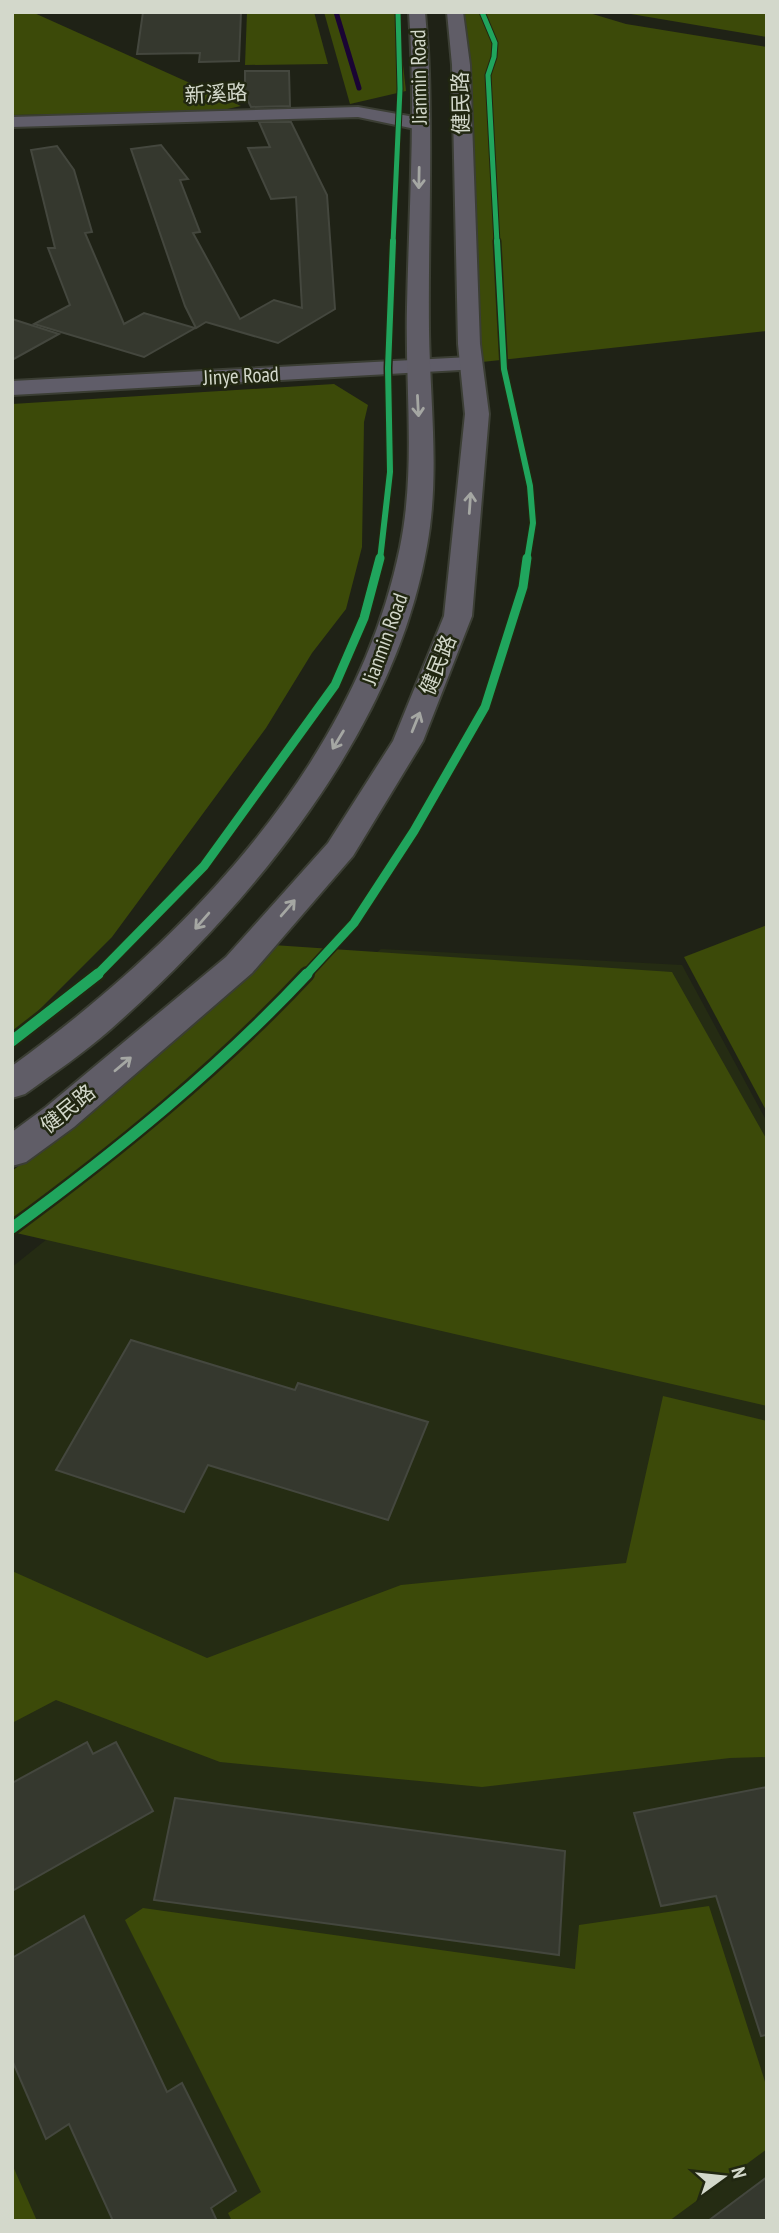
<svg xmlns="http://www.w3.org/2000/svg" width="779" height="2233" viewBox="0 0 779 2233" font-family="'PT Sans Narrow','Noto Sans SC',sans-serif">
  <rect width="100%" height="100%" fill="#1f2216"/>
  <polygon fill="#252c13" points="381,949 682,965 767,1122 767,2221 12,2221 12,1267 146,1160 300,1011"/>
  <g fill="#3c4a09">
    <polygon points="12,12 32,12 241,106 214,112 12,115"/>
    <polygon points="247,12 314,12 328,64 245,65"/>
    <polygon points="324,12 397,12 406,91 350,104"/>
    <polygon points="462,12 586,12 626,24 767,47 767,331 482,362"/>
    <polygon points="619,12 767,12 767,37"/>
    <polygon points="334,384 368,405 364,422 362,547 346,609 312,653 266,728 112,937 12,1037 12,404"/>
    <polygon points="767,925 767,1112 684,957"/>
    <polygon points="273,945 672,972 767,1140 767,1406 12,1232 12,1171 92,1109"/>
    <polygon points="663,1396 767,1421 767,1757 730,1758 482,1787 220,1762 56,1700 12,1723 12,1571 207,1658 401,1585 626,1563"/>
    <polygon points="709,1906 767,2088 767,2149 669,2221 232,2221 228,2213 261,2192 125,1920 143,1908 575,1969 579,1925"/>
    <polygon points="12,2164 37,2221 12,2221"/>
  </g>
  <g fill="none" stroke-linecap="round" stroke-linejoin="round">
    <polyline stroke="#1a0434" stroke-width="5" points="336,12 359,88"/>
  </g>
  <g fill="#35382e" stroke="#44473e" stroke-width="2">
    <polygon points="143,12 241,12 239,61 199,62 200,53 137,54"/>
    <polygon points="245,71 289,71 290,106 251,107 245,95"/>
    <polygon points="259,122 291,122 327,195 335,309 278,343 206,322 196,328 185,306 131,149 161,145 188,179 180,180 200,232 193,233 240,319 274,300 302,308 296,197 271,199 248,148 270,147"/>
    <polygon points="57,146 74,170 92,232 85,233 124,324 144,313 195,328 144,357 34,324 70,305 48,248 55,248 31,150"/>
    <polygon points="12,319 59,334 12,360"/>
    <polygon points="131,1340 295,1390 298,1383 428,1422 388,1520 208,1465 184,1512 56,1470"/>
    <polygon points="87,1742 93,1754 116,1742 153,1811 12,1891 12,1783"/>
    <polygon points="767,1787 767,2035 761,2036 716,1896 661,1906 634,1813"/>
    <polygon points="175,1798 565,1851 559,1955 154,1900"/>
    <polygon points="84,1916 167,2092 182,2083 236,2191 211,2208 217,2221 113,2221 69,2124 46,2139 12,2060 12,1958"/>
    <polygon points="767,2177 767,2221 708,2221"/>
  </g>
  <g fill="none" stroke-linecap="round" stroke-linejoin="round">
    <defs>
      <g id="minor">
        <polygon points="358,107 420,118 429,124 420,130 358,117 12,127 12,117"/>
        <polygon points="470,357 478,359 482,364 478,369 12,395 12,381"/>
      </g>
      <g id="major">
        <path d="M409,12H425L428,49C433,142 428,236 429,330C430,401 440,475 427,546C395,733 249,906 111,1029C84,1053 54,1073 25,1094L12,1098V1066C185,941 356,763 400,547C416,469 405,386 407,307C409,208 416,111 409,12Z"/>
        <polygon points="447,12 463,12 470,65 480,344 489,414 472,616 423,741 353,856 252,973 74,1127 26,1162 12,1166 12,1132 46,1107 226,957 328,843 393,741 444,616 465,414 458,344 452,65"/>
      </g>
    </defs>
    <use href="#minor" stroke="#3b3e34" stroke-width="4"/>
    <use href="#major" stroke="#3b3e34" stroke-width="4"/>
    <use href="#minor" fill="#605d69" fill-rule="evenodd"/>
    <use href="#major" fill="#605d67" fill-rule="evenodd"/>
    <defs>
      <g id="cycleway-far3">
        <polyline points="482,12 495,43 494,57 488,75 497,243"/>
        <polyline points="393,243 400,89 398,12"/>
      </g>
      <g id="cycleway-far2">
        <polyline points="497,241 504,369 530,486 533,523 527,560"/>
        <polyline points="380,560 390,472 388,368 393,241"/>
      </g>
      <g id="cycleway-far1">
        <polyline points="96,976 204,866 335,685 364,618 380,558"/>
        <polyline points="305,976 354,923 414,831 485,707 523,587 527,558"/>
      </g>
      <g id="cycleway">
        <polyline points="12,1041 98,974"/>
        <path d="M12,1228C117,1151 218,1069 307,974"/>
      </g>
    </defs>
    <use href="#cycleway-far3" stroke="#212711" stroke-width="7"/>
    <use href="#cycleway-far2" stroke="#212711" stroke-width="9"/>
    <use href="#cycleway-far1" stroke="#212711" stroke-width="12"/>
    <use href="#cycleway" stroke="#212711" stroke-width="16"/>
    <use href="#cycleway-far3" stroke="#20a55d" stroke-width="5"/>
    <use href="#cycleway-far2" stroke="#20a55d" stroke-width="6"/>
    <use href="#cycleway-far1" stroke="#20a55d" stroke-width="9"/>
    <use href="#cycleway" stroke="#20a55d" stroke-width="11"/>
  </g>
  <defs><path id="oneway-shaft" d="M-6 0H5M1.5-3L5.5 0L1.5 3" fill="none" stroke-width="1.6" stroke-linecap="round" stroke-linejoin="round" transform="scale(1.75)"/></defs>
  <g stroke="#a5a7a3">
    <use href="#oneway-shaft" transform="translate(419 178) rotate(91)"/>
    <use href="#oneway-shaft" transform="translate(418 406) rotate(87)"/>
    <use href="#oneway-shaft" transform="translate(470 503) rotate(-86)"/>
    <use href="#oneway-shaft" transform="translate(416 722) rotate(-68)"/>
    <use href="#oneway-shaft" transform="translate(338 740) rotate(121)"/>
    <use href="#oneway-shaft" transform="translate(288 908) rotate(-49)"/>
    <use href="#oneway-shaft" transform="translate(202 921) rotate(131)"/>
    <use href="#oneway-shaft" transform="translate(123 1064) rotate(-40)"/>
  </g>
  <g text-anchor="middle" stroke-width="5" stroke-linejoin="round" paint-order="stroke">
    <g font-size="21" fill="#d3d8cb" stroke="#212711">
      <text transform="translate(419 77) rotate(-91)" y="7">Jianmin Road</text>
      <text transform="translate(216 94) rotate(-3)" y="7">新溪路</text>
      <text transform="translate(461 103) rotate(-91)" y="7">健民路</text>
      <text transform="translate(241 376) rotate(-3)" y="7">Jinye Road</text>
      <text transform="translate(385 639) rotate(-70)" y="7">Jianmin Road</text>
      <text transform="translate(438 665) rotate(-68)" y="7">健民路</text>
      <text transform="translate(68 1109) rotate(-39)" y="7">健民路</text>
    </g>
  </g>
  <rect width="779" height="2233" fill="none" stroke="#d3d8cb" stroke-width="28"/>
  <g transform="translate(723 2177) rotate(75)" stroke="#212711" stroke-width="5" paint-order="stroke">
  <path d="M0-5L12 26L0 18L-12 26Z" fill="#d3d8cb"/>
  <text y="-10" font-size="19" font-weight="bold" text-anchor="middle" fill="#d3d8cb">N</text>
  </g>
</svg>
